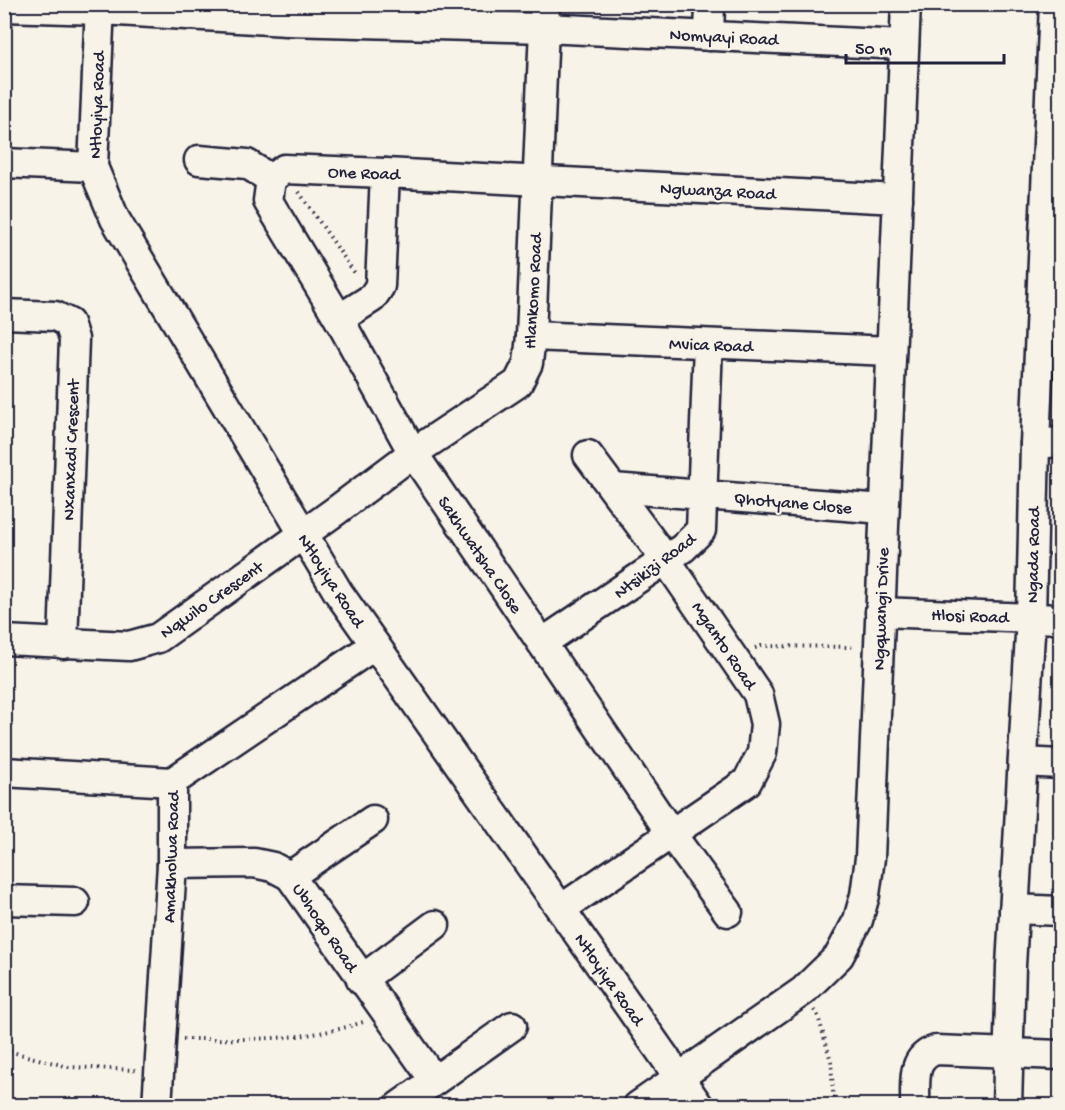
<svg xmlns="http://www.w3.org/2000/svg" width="1065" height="1110" viewBox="0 0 1065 1110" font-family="'Gochi Hand',sans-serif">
  <rect width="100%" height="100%" fill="#f7f3e8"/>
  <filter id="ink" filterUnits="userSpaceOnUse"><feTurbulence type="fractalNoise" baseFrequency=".0167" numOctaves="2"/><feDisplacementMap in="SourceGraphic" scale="12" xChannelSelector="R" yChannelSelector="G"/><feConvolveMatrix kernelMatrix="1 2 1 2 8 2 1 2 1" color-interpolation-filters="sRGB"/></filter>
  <g filter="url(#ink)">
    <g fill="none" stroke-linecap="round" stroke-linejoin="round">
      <defs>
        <g id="minor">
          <polyline points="100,4 93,167 115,219 338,592 699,1106"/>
          <polyline points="4,7 100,10 287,21 544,28 904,45"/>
          <polyline points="709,36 710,4"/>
          <polyline points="199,160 247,164 271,179 284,169 385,173 898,199"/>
          <polyline points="4,163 93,167"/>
          <polyline points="271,179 268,201 339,319 413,453 672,835 728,912"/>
          <polyline points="4,314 55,316 69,323 74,339 63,644"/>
          <polyline points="339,319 372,298 380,286 385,173"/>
          <polyline points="531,336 891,351"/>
          <polyline points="1035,444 1060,442"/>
          <polyline points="613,488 884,509"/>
          <polyline points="880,612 1060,619"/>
          <polyline points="4,640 129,646 158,638 337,510 413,453 518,383 528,363 531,336 545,4"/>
          <polyline points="542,643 683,548 701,530 708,344"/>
          <polyline points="1023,762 1060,764"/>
          <polyline points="4,772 172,782"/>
          <polyline points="172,782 375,645"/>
          <polyline points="172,864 254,863 273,867 290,876 434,1080"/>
          <polyline points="290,876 373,820"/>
          <polyline points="4,900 75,902"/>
          <polyline points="561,909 747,782 762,753 765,724 758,694 666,560 588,455"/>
          <polyline points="1014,909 1060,911"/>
          <polyline points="361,980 435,925"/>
          <polyline points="157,1106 172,864 172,782"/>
          <polyline points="399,1106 512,1026"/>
          <polyline points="638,1106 803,991 839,956 858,920 865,895 870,858 906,4"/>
          <path d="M915,1106C916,1083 910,1058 936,1050L1060,1055"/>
          <polyline points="1007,1106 1011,966 1031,617 1035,444 1054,4"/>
        </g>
      </defs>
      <use href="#minor" stroke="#22223b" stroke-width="33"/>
      <g stroke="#22223b" stroke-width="4" stroke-dasharray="1.5 4.5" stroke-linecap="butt">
        <polyline points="299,192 356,275"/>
        <polyline points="755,648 761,646 855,647"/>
        <polyline points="814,1010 818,1016 831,1061 834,1106"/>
        <path d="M183,1039C245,1039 306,1042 366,1021"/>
        <polyline points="4,1050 69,1067 136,1070"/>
      </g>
      <use href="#minor" stroke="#f7f3e8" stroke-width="28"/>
    </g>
  </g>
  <g text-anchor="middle" stroke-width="4.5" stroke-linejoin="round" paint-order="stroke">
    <g font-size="18" fill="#22223b" stroke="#f7f3e8">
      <text transform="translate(724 36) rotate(3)" y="6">Nomyayi Road</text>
      <text transform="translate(96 105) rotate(-88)" y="6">Ntloyiya Road</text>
      <text transform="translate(364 172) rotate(2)" y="6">One Road</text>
      <text transform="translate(718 190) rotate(3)" y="6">Ngwanza Road</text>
      <text transform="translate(532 291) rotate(-87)" y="6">Hlankomo Road</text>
      <text transform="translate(711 344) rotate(2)" y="6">Mvica Road</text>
      <text transform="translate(70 450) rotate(-88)" y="6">Nxanxadi Crescent</text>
      <text transform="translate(793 502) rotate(5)" y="6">Qhotyane Close</text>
      <text transform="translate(481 554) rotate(56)" y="6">Sakhwatsha Close</text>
      <text transform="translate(1032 555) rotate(-89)" y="6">Ngada Road</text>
      <text transform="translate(654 565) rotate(-37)" y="6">Ntsikizi Road</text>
      <text transform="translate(332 580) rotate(57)" y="6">Ntloyiya Road</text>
      <text transform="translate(211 599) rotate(-35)" y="6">Nqwilo Crescent</text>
      <text transform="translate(880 609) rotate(-88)" y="6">Ngqwangi Drive</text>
      <text transform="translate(970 615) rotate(2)" y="6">Hlosi Road</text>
      <text transform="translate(725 645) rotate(56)" y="6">Mganto Road</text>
      <text transform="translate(170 857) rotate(-88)" y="6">Amakholwa Road</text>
      <text transform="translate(326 927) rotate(56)" y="6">Ubhoqo Road</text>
      <text transform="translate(610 979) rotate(55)" y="6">Ntloyiya Road</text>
    </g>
  </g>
  <rect width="1065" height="1110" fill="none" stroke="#f7f3e8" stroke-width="24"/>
  <rect x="12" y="12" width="1041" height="1086" fill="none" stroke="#22223b" stroke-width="2" filter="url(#ink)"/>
  <path d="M846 54v9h158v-9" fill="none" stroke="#22223b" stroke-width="3"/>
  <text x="855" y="54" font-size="18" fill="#22223b" stroke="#f7f3e8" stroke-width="4.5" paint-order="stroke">50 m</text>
</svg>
